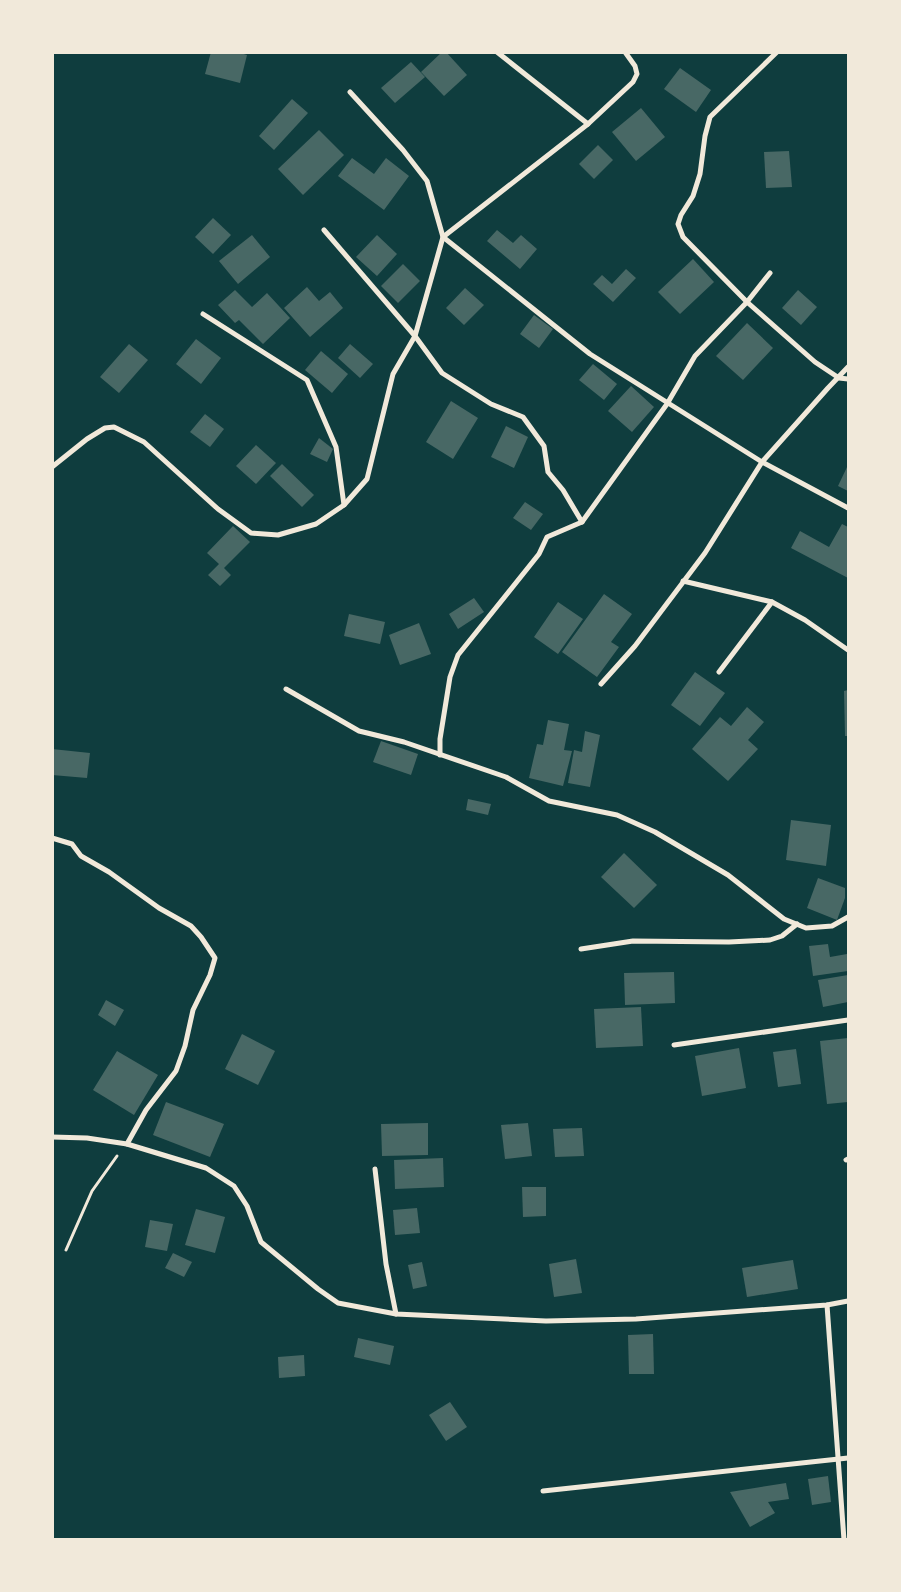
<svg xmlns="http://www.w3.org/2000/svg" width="901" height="1592" viewBox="0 0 901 1592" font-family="'Roboto Condensed',sans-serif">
  <rect width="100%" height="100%" fill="#0f3d3e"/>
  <g fill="#486865">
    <polygon points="211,52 237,52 247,55 240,83 205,74"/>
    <polygon points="442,52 446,52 467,75 444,96 421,72"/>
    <polygon points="411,62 425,77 395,103 381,88"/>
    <polygon points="680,68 711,90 696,112 664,89"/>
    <polygon points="292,99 308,113 274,150 259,136"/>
    <polygon points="641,108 665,137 636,161 612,132"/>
    <polygon points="319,130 344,155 303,195 278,169"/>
    <polygon points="598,145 613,160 594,179 579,164"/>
    <polygon points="789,151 792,187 766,188 764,152"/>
    <polygon points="352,158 374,174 386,158 409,176 384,210 338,176"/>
    <polygon points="213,218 231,235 213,254 195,237"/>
    <polygon points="497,230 513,243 521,235 537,249 520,269 487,241"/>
    <polygon points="252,235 270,257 238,284 219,261"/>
    <polygon points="377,235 397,254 377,276 356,257"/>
    <polygon points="693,259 714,282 680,314 658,292"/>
    <polygon points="403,264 420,281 398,303 381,286"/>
    <polygon points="626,269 636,278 613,302 593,284 602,275 612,284"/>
    <polygon points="307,287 319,301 330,292 343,308 310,337 284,308"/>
    <polygon points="465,288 484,305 464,325 446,308"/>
    <polygon points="235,290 252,307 267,293 290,318 263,344 239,320 235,323 218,305"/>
    <polygon points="798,290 817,307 801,325 782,308"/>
    <polygon points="534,315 553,329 539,348 520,334"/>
    <polygon points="747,323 773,348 743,380 716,356"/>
    <polygon points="196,339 221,358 201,384 176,364"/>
    <polygon points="129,344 148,360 119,393 100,377"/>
    <polygon points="350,344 373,364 360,378 338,358"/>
    <polygon points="321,351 348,374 332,393 305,370"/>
    <polygon points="593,364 617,384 604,400 579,380"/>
    <polygon points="631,386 654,407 632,432 608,411"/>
    <polygon points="451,401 478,418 453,459 426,442"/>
    <polygon points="205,414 224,429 210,447 190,432"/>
    <polygon points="506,426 528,437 514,468 491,457"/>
    <polygon points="319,438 333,449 327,462 310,454"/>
    <polygon points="256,445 276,463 256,484 236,466"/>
    <polygon points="282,464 314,495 302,507 270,476"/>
    <polygon points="848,465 848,491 838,486"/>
    <polygon points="525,502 543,514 531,530 513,518"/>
    <polygon points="842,524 848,527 848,578 791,548 800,531 829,547"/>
    <polygon points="233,526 250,542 224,568 231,575 220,586 208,575 219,564 207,553"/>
    <polygon points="604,594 632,614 611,642 619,647 597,677 562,652"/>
    <polygon points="474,598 484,612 458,629 449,614"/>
    <polygon points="558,602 583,619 558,654 534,637"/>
    <polygon points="349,614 385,622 380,644 344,636"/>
    <polygon points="419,623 431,654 400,665 389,635"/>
    <polygon points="695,672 725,693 700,726 671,705"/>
    <polygon points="848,690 848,736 845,736 844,691"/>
    <polygon points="747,707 764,722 748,740 758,749 728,781 692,749 720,717 731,726"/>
    <polygon points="548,720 569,724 564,750 572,751 563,786 529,778 537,744 543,745"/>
    <polygon points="585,731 600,735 590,787 568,783 574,750 582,752"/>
    <polygon points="381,741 418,754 411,775 373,762"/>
    <polygon points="52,749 90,753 87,778 52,775"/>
    <polygon points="468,799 491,804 488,815 466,810"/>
    <polygon points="791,820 831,825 826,866 786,860"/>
    <polygon points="624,853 657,885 634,908 601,877"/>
    <polygon points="818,878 845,888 845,898 837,920 807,908"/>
    <polygon points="828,944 830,957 847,954 848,971 813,976 809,946"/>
    <polygon points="674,972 675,1003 625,1005 624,973"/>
    <polygon points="848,975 848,1002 823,1007 818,980"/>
    <polygon points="106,1000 124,1010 115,1026 98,1015"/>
    <polygon points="641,1007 643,1046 596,1048 594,1009"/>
    <polygon points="242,1034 275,1051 258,1085 225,1069"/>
    <polygon points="848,1038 848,1102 827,1104 820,1041"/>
    <polygon points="739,1048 746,1088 702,1096 695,1056"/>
    <polygon points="796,1049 801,1084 778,1087 773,1052"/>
    <polygon points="117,1051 158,1075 134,1115 93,1090"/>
    <polygon points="166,1102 224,1124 210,1157 153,1135"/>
    <polygon points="428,1123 428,1155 382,1156 381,1124"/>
    <polygon points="528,1123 532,1156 505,1159 501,1125"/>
    <polygon points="582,1128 584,1156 555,1157 553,1129"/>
    <polygon points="443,1158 444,1187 395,1189 394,1160"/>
    <polygon points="522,1187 546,1187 546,1216 523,1217"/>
    <polygon points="417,1208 420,1233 395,1235 393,1210"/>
    <polygon points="196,1209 225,1217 215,1253 185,1245"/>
    <polygon points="150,1220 173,1224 167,1251 145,1247"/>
    <polygon points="173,1253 192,1262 184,1277 165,1268"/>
    <polygon points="576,1259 582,1293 554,1297 549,1264"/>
    <polygon points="793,1260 798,1289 747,1297 742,1268"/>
    <polygon points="422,1262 427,1286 413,1289 408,1265"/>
    <polygon points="653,1334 654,1374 629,1374 628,1335"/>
    <polygon points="358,1338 394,1346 390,1365 354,1357"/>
    <polygon points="304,1355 305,1376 279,1378 278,1357"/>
    <polygon points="450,1402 467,1427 446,1441 429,1415"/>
    <polygon points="828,1476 831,1502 812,1505 808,1479"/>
    <polygon points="786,1483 789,1499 768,1502 775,1513 750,1527 730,1492"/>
  </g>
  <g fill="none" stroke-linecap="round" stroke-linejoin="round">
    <polyline stroke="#f1e9da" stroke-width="3" points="66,1250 92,1191 117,1156"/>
    <g stroke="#f1e9da" stroke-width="5">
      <polyline points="497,52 588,124"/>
      <polyline points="777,52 710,117 705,136 700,174 693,196 681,215 678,224 683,237 747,302 815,362 839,378 848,379"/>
      <polyline points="350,92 403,150 427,181 443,237 590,354 762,462 848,508"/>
      <polyline points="324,230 415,336 442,373 491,404 523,417 544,446 548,472 563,490 582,522"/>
      <polyline points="203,314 307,380 336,447 344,505"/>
      <polyline points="52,467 87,439 105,428 114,427 144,442 218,509 251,533 278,535 316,524 344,505 367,479 393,374 415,336 443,237 588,124 633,82 637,74 635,66 625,52"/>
      <polyline points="683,581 772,602 805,620 848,650"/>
      <polyline points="719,672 772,602"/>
      <polyline points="601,684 635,646 705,553 762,462 828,388 848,367"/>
      <polyline points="286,689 359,731 404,742 506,777 549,801 617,815 655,832 728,875 784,919 806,928 832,926 848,917"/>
      <polyline points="440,755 440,739 450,677 458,655 539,554 547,537 582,522 667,404 695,356 747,302 770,273"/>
      <polyline points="52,838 72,844 81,856 109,872 159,908 191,926 201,937 215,958 210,975 193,1010 185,1046 176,1071 146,1110 127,1144"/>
      <polyline points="581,949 633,941 729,942 770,940 782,936 797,924"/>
      <polyline points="674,1045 848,1020"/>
      <polyline points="52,1137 87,1138 127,1144 206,1168 234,1186 247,1206 261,1242 318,1289 338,1303 396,1314 546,1321 636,1319 827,1305 848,1301"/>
      <polyline points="846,1160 848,1159"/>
      <polyline points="375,1169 386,1264 396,1314"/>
      <polyline points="827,1305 844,1540"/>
      <polyline points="543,1491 848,1458"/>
    </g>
  </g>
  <rect width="901" height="1592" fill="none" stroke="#f1e9da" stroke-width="108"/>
</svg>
